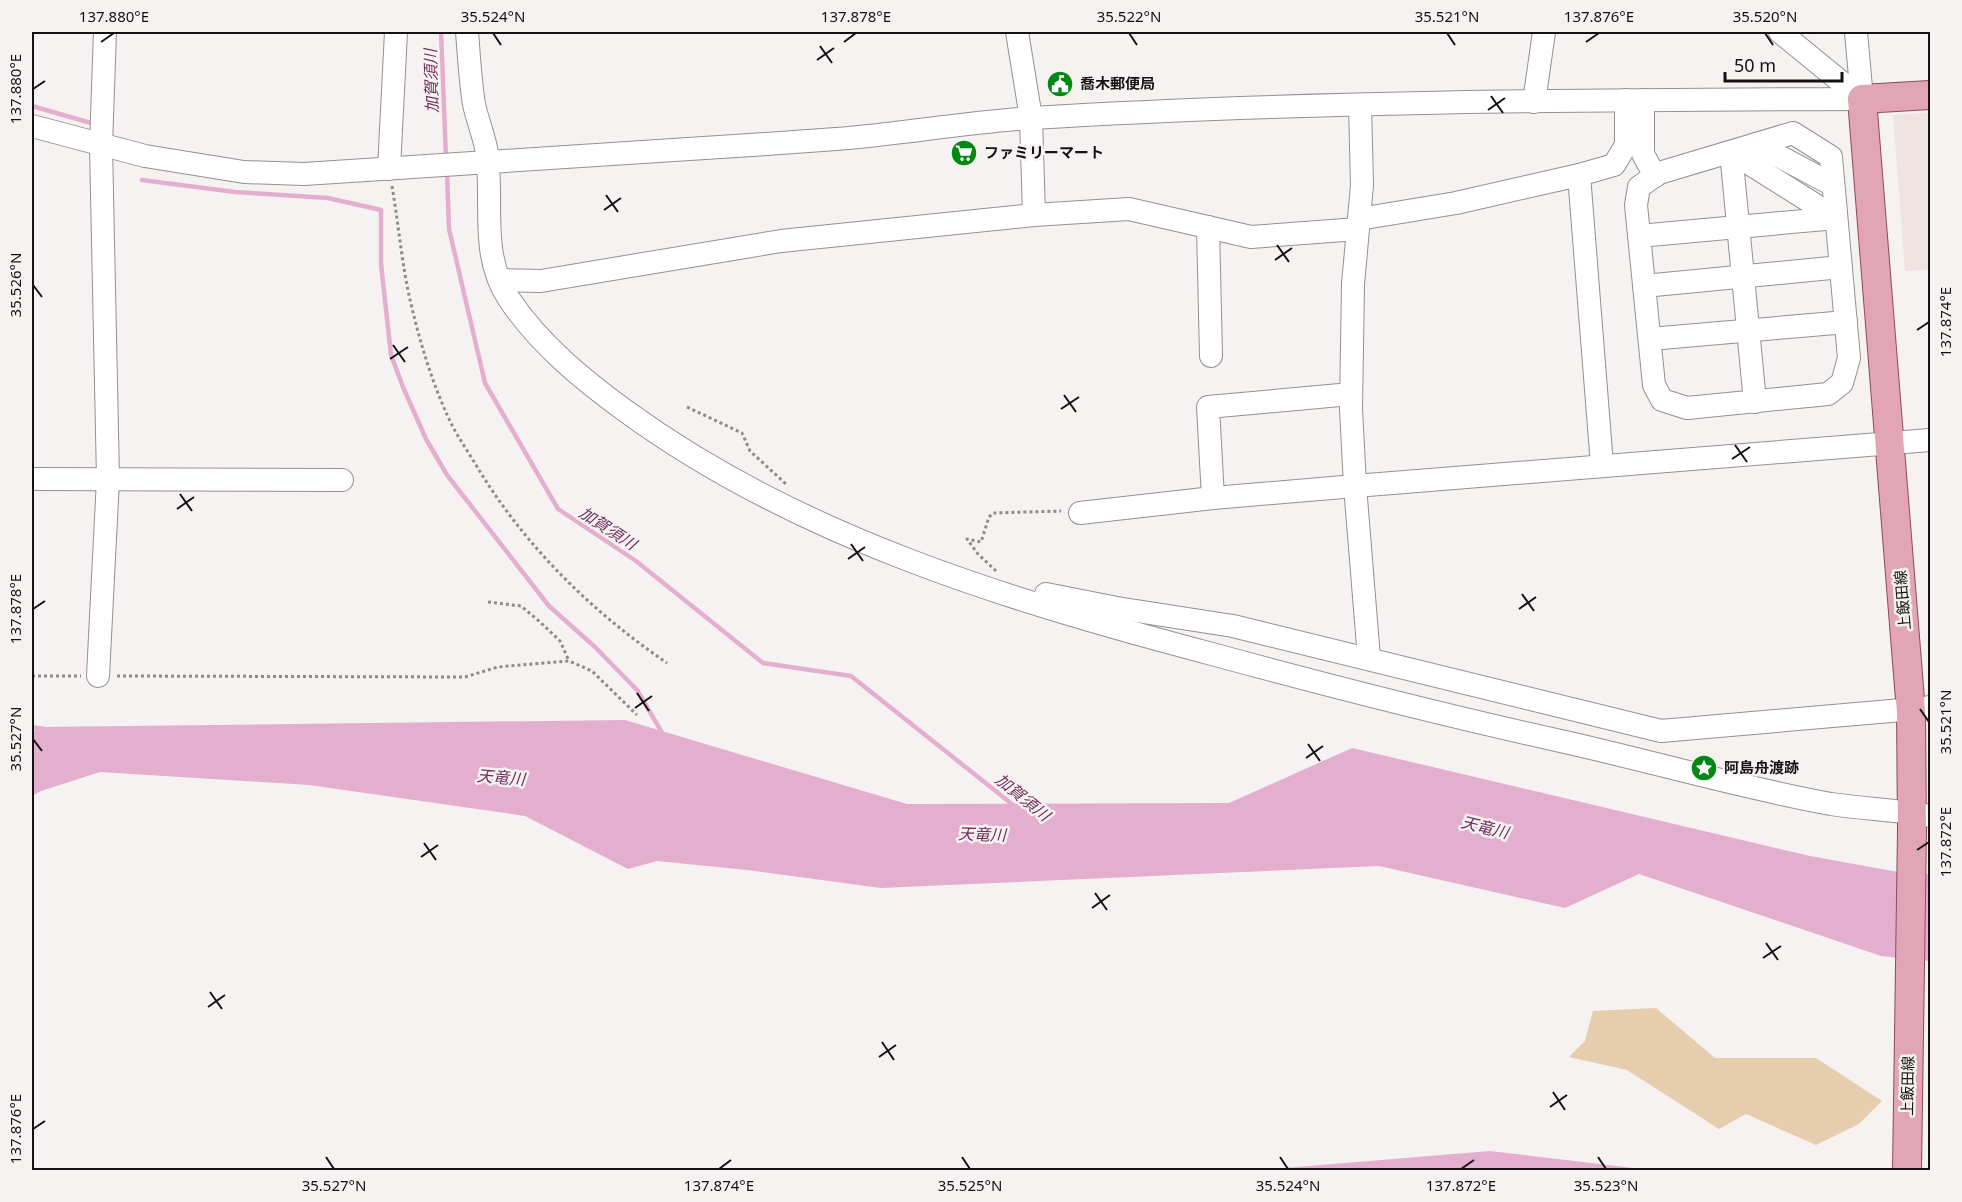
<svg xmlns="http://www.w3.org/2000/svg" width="1962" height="1202" viewBox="0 0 1962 1202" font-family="'Noto Sans','Noto Sans JP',sans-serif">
  <rect width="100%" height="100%" fill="#f6f2f1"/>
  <polygon fill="#f0e4e2" points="1930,112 1930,270 1905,271 1893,115"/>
  <polygon fill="#e5cdae" points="1656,1008 1715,1058 1816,1058 1882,1101 1859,1124 1816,1145 1746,1114 1719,1129 1627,1070 1569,1057 1585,1041 1593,1011"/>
  <g fill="#e4aecf">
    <polygon points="625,720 907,804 1229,803 1352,748 1810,856 1898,872 1930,874 1930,961 1881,956 1639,874 1565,908 1379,866 881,888 747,870 657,861 628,869 525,816 309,785 100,772 41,791 32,796 32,733 39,727"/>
    <polygon points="1490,1151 1650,1170 1260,1170"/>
  </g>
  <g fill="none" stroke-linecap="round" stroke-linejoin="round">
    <g stroke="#e4aecf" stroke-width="4.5">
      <polyline points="441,32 446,158"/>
      <polyline points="32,106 91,123"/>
      <polyline points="447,172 449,229 485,383 558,509 636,561 763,663 851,676 1017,808"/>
      <polyline points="142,180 235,192 328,198 381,210 381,264 391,355 403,387 426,439 447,475 549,606 595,647 637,690 664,736"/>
      <polyline points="32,727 44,729"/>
    </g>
    <defs>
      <g id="minor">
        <path d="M467,32C469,55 470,80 474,104C477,119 483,133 486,148C495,196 478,253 509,299C539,344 583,380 627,412C799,537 1008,600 1212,654C1329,686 1447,716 1565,742C1654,762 1742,788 1831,804C1864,809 1898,810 1930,816"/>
        <polyline points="1017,32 1031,118 1034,215"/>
        <polyline points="1780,32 1862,99"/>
        <polyline points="1856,32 1862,99"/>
        <polyline points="1643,100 1643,154 1655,176"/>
        <polyline points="1534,102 1544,32"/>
        <polyline points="1360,105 1362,185 1353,284 1351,409 1355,486 1369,658"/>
        <path d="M32,126L145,156L244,172L304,174C482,163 659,152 836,139C902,134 966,122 1031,118C1308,101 1586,100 1862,99"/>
        <polygon points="1793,133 1831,157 1849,358 1842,383 1828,394 1687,408 1662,400 1654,385 1636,205 1639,187 1659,173"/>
        <polyline points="1756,144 1833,185"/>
        <polyline points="1731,152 1755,402"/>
        <polyline points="1731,152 1836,218"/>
        <polyline points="389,169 396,32"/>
        <polyline points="1579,175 1614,165 1626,145 1626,100"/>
        <polyline points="1359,219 1456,203 1579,175 1602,465"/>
        <polyline points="1208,227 1211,356"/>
        <polyline points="1639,236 1836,218"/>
        <polyline points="500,280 541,281 781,241 1034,215 1129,209 1251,237 1358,229"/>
        <polyline points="1644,286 1841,267"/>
        <polyline points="1650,339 1846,322"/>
        <polyline points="32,479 342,480"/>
        <polyline points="1213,498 1208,407 1351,394"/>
        <polyline points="1080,513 1213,498 1355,486 1930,440"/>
        <polyline points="1046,594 1117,608 1233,626 1661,731 1902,710"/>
        <polyline points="98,676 108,479 101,145 105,32"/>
        <polyline points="1929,707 1930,707"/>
      </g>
      <polyline id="major" points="1907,1170 1912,830 1911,712 1862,99 1930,95"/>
    </defs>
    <use href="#minor" stroke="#949090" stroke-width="24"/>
    <use href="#major" stroke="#8d4b5c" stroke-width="30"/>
    <g stroke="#8e8b8b" stroke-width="3" stroke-dasharray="3 3" stroke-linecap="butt">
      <path d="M392,186C399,227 402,268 412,308C421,346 433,385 450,421C456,434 465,447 473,460C521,542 588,609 667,663"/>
      <polyline points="687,407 742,433 750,451 787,485"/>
      <polyline points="996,571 978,554 967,539 981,542 989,517 993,513 1061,511"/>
      <polyline points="488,602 521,606 539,621 560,641 569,661"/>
      <polyline points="32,676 81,676"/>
      <polyline points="117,676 465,677 498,667 569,661 592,671 637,715"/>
    </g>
    <use href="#minor" stroke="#fff" stroke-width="22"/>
    <use href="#major" stroke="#e2a5b5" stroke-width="28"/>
  </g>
  <path fill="none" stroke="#131212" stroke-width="2" d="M493,33L501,45M1129,33L1137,45M1447,33L1455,45M1765,33L1773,45M101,42L114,33M844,42L856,33M1586,42L1599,33M820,46L832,63M817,60L834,48M33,89L45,81M1491,96L1503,113M1488,110L1505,98M606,195L618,212M604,210L621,198M1277,245L1289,262M1275,260L1292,248M33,285L42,297M1917,330L1929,322M393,345L405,362M390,359L408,347M1064,395L1076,412M1061,409L1079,397M1735,445L1747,462M1732,459L1750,447M180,494L192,511M177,509L194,497M851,544L863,561M848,559L865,547M1522,594L1534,611M33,609L45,601M1519,609L1536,597M637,693L649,711M635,708L652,696M1920,709L1929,722M33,739L42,751M1308,744L1320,761M1306,758L1323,746M424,843L436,860M1917,850L1929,842M421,857L438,845M1095,893L1107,910M1092,908L1110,895M1766,943L1778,960M1763,958L1781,946M210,992L222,1009M208,1007L225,995M882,1042L894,1060M879,1057L896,1045M1553,1092L1565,1110M1550,1107L1567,1095M33,1129L45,1121M326,1157L334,1169M962,1157L970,1169M1280,1157L1288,1169M1598,1157L1606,1169M719,1169L731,1160M1461,1169L1474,1160"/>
  <defs>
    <symbol id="civic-disc" viewBox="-11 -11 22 22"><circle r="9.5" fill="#018914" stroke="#f6f2f1"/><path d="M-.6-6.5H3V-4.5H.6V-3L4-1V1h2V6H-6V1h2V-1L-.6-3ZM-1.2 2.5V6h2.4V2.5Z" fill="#fff"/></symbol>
    <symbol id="supermarket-disc" viewBox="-11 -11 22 22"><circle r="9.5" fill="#018914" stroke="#f6f2f1"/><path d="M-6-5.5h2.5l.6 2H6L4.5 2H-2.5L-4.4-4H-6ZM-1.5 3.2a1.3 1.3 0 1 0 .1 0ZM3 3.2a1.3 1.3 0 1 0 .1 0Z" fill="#fff"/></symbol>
    <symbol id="sight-disc" viewBox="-11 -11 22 22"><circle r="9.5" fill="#018914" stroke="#f6f2f1"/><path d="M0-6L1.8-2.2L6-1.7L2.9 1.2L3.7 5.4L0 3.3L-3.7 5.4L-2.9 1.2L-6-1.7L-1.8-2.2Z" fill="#fff"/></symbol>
  </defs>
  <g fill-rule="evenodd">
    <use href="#civic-disc" x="1045" y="69" width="30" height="30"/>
    <use href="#supermarket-disc" x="949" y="138" width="30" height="30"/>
    <use href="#sight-disc" x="1689" y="753" width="30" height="30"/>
  </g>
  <g text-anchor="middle" stroke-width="5" stroke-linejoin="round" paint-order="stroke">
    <g font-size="15" font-weight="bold" fill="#131212" stroke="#f6f2f1" text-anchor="start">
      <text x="1080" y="89">喬木郵便局</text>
      <text x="984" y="158">ファミリーマート</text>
      <text x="1724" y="773">阿島舟渡跡</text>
    </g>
    <g font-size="15" fill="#131212" stroke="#f6f2f1">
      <text transform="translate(1903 600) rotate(-95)" y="5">上飯田線</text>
      <text transform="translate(1908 1086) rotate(-89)" y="5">上飯田線</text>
    </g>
    <g font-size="16" font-style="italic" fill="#6e2e5a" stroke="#f6f2f1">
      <text transform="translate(431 81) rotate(-92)" y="6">加賀須川</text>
      <text transform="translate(608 528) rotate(33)" y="6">加賀須川</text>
      <text transform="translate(501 777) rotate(5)" y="6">天竜川</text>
      <text transform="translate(1023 797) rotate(39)" y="6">加賀須川</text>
      <text transform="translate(1485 827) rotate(14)" y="6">天竜川</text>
      <text transform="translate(982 834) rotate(2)" y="6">天竜川</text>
    </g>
  </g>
  <rect width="1962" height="1202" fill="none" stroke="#f6f2f1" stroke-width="66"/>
  <path d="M1725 72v9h117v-9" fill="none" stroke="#131212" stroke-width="3"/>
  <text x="1734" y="72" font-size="18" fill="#131212" stroke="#f6f2f1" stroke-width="4.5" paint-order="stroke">50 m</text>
  <rect x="33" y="33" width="1896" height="1136" fill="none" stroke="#131212" stroke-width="2"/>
  <g font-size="15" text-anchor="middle" fill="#131212">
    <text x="114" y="22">137.880°E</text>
    <text x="493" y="22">35.524°N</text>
    <text x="856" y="22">137.878°E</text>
    <text x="1129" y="22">35.522°N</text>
    <text x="1447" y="22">35.521°N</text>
    <text x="1599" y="22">137.876°E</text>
    <text x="1765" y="22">35.520°N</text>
    <text transform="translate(16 89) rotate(-90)" y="5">137.880°E</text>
    <text transform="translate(16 285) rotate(-90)" y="5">35.526°N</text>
    <text transform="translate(1946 322) rotate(-90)" y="5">137.874°E</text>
    <text transform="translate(16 609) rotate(-90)" y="5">137.878°E</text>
    <text transform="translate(1946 722) rotate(-90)" y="5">35.521°N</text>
    <text transform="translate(16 739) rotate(-90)" y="5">35.527°N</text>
    <text transform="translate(1946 842) rotate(-90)" y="5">137.872°E</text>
    <text transform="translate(16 1129) rotate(-90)" y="5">137.876°E</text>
    <text x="334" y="1191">35.527°N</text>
    <text x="719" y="1191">137.874°E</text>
    <text x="970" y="1191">35.525°N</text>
    <text x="1288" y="1191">35.524°N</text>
    <text x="1461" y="1191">137.872°E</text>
    <text x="1606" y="1191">35.523°N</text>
  </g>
</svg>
